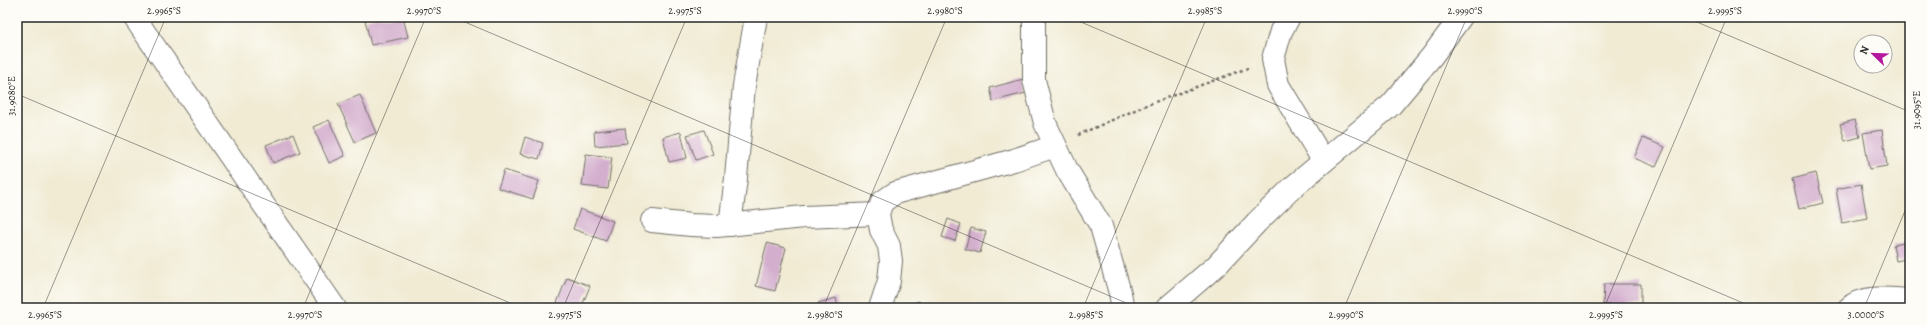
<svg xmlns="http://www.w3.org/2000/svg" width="1927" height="325" viewBox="0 0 1927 325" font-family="Alegreya,serif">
  <rect width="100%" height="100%" fill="#fdfcf7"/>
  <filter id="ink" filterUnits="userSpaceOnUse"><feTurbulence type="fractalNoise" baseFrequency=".025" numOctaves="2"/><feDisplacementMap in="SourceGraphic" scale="8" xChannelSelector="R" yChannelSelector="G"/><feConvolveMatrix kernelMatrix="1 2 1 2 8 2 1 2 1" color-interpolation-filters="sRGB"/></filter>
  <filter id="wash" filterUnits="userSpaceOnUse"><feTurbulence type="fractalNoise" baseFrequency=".012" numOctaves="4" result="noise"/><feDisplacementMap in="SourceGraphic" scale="16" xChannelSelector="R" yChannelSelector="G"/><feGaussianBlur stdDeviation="0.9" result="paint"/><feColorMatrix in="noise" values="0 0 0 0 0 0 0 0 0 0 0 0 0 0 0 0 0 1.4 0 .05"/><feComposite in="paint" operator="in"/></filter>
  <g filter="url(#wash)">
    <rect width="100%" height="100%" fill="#f1ebd4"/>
    <g id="blocks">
      <g fill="#d3aecd">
        <polygon points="377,17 403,17 408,37 371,45 365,20"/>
        <polygon points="1023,79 1026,93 993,101 990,88"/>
        <polygon points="360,95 376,133 355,142 338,104"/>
        <polygon points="329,120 345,156 329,163 313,127"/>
        <polygon points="1855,120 1860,137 1845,141 1840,124"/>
        <polygon points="625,128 627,143 595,146 594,131"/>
        <polygon points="704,130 713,154 696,160 687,135"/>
        <polygon points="1882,130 1887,166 1869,169 1863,133"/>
        <polygon points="681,132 687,158 669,162 663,137"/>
        <polygon points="293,134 300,152 273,163 266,145"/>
        <polygon points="525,137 543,143 539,159 520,154"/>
        <polygon points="1643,138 1665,147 1656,167 1634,158"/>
        <polygon points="586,154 612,157 608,189 582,186"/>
        <polygon points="504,170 539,181 533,199 498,188"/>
        <polygon points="1816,173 1823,203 1799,209 1792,179"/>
        <polygon points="1861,184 1867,218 1842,223 1836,189"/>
        <polygon points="580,209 613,221 606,241 573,229"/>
        <polygon points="948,219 961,224 955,241 942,237"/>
        <polygon points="971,228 986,232 980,253 965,249"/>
        <polygon points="1910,242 1910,258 1896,261 1893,245"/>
        <polygon points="767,243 786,248 775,291 756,286"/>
        <polygon points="567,277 590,286 581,308 555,308"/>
        <polygon points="1604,284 1641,284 1641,305 1603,305"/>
        <polygon points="836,298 838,308 819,308 818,303"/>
        <polygon points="919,301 922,308 902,308"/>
      </g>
    </g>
  </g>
  <g filter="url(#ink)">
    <use href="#blocks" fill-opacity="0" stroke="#706e66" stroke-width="1"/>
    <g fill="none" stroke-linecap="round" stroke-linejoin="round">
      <defs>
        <g id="street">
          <polyline points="134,17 335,308"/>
          <polyline points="1034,17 1034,80 1045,123 1067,170 1101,226 1120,293 1123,308"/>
          <polyline points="1289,17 1281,31 1273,59 1278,85 1323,160"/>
          <polyline points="652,221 691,225 717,226 804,217 878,214"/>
          <polyline points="730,225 736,178 744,86 756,17"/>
          <polyline points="880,308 889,281 891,261 889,246 881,230 878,214 882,202 895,193 1014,160 1055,146"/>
          <polyline points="1167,308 1217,265 1257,222 1293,187 1391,105 1432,56 1461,17"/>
          <path d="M1849,308C1863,294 1892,299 1910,300"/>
        </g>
      </defs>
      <use href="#street" stroke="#706e66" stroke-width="24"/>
      <polyline stroke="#706e66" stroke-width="2.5" stroke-dasharray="3 3" stroke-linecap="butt" points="1078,135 1144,106 1248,68"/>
      <use href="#street" stroke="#fff" stroke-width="22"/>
    </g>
  </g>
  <path fill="none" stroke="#2b2b2b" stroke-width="1" stroke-opacity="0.45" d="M453,17L1138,308M1069,17L1755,308M1685,17L1910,112M17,94L522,308M43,308L166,17M303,308L426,17M563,308L687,17M823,308L947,17M1083,308L1207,17M1344,308L1467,17M1604,308L1727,17M1864,308L1910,199"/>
  <rect width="1927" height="325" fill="none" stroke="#fdfcf7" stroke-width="44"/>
  <g transform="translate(1873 54) rotate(293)"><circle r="19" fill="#fdfcf7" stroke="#a9a8a5"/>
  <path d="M0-3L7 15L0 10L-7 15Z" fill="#b5179e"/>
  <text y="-6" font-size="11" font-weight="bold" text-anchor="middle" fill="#2b2b2b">N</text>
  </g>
  <rect x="22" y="22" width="1883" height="281" fill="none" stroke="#2b2b2b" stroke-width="1.5"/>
  <g font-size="10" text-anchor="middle" fill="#2b2b2b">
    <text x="164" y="14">2.9965°S</text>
    <text x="424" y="14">2.9970°S</text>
    <text x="685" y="14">2.9975°S</text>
    <text x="945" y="14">2.9980°S</text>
    <text x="1205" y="14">2.9985°S</text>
    <text x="1465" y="14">2.9990°S</text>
    <text x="1725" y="14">2.9995°S</text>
    <text transform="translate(11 96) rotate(-90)" y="4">31.9080°E</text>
    <text transform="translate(1916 110) rotate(-90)" y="4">31.9095°E</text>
    <text x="45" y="318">2.9965°S</text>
    <text x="305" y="318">2.9970°S</text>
    <text x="565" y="318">2.9975°S</text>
    <text x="825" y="318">2.9980°S</text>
    <text x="1086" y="318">2.9985°S</text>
    <text x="1346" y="318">2.9990°S</text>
    <text x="1606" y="318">2.9995°S</text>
    <text x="1866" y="318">3.0000°S</text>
  </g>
</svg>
